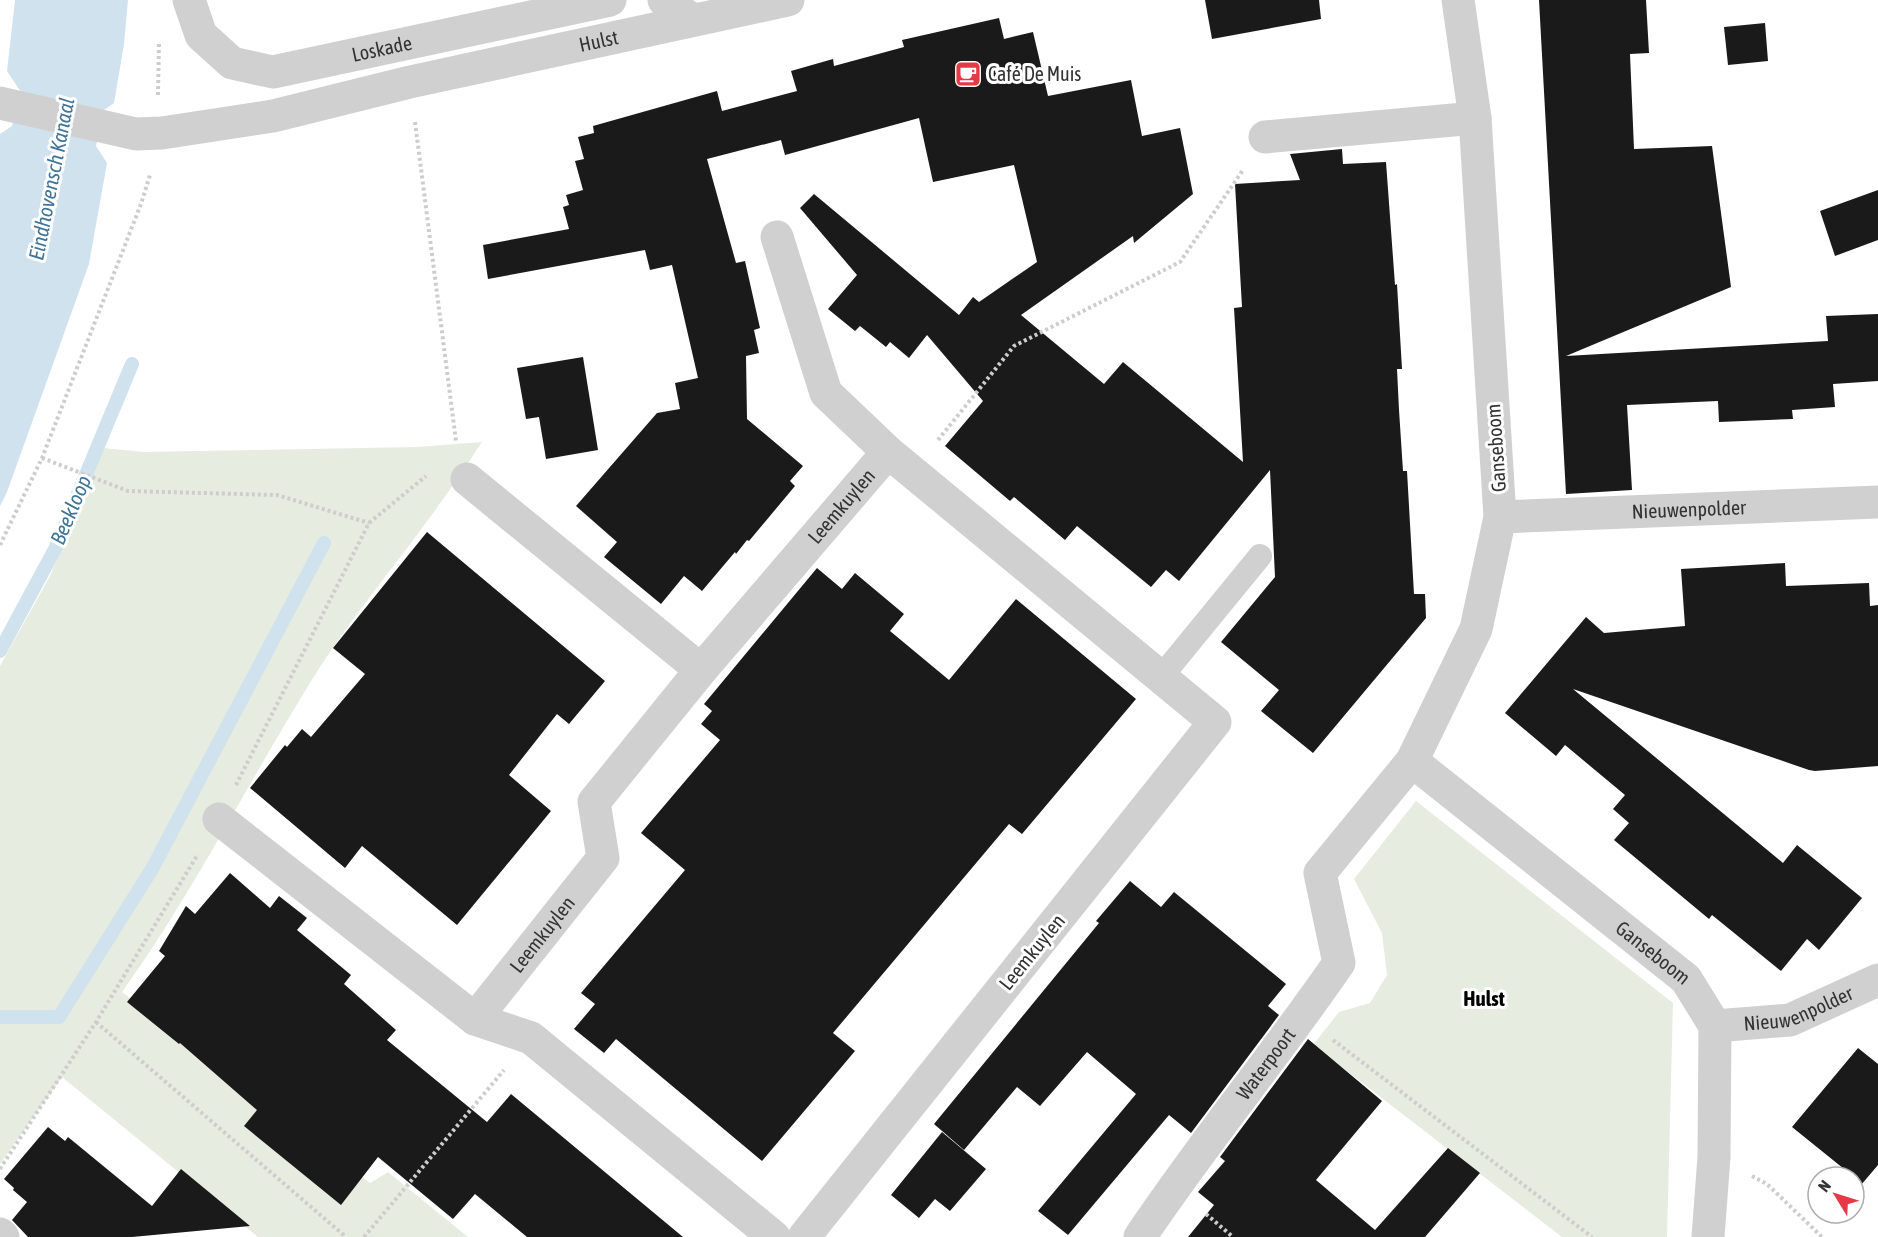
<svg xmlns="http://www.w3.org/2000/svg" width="1878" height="1237" viewBox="0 0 1878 1237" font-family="'Asap Condensed',sans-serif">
  <rect width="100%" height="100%" fill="#fff"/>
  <g fill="#e6ecdf">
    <path d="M482,442C463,471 443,500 422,528C388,574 352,618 320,667C252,774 196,889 122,992L370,1183L388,1172L468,1237H258L62,1077L0,1164V666L50,576L103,448L144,452L418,447Z"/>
    <polygon points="1416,801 1673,1003 1667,1237 1562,1237 1313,1045 1339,1012 1370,1003 1387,975 1382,933 1354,879"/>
  </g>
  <polygon fill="#cfe2ee" points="15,0 128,0 124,44 114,103 104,110 96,146 107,163 89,264 7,492 0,506 0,134 12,126 21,92 7,71"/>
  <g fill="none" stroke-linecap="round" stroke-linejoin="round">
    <g stroke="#cfe2ee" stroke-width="14">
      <polyline points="0,651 55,549 132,364"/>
      <polyline points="0,1017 59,1017 152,869 324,543"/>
    </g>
  </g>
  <g fill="#1a1a1a">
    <polygon points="1205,0 1319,0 1321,19 1212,39"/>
    <polygon points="1539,0 1646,0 1649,53 1630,54 1634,149 1712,146 1731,287 1566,356 1828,341 1826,316 1878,314 1878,381 1833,384 1835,407 1792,410 1793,419 1719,422 1718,401 1627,405 1632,490 1566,494"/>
    <polygon points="999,18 1004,39 1033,32 1048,96 1131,80 1142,136 1180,128 1193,194 1134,243 1133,236 1021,315 1104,384 1123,362 1243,462 1234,308 1242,307 1235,184 1300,180 1290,154 1342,149 1343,164 1386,162 1395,285 1397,284 1402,369 1397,369 1399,410 1403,471 1407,471 1414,594 1425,594 1426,618 1313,753 1261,711 1279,690 1221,642 1275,577 1270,470 1179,581 1166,570 1151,587 1077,526 1065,540 1014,497 1010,501 945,446 983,401 927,335 909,358 890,342 886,347 860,326 855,331 828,309 857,275 800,208 814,194 959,315 973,297 979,302 1037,262 1014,165 933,182 919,118 785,155 781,140 707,159 736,263 745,261 760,328 754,330 759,353 746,356 747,419 803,466 790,481 795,486 749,541 747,540 736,554 735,552 702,591 684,576 661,604 604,557 617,542 576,506 657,413 680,409 675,383 698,378 672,265 650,270 645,250 488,279 483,245 569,229 563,207 569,205 566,195 583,190 575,161 584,159 578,137 594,133 593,126 717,91 722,111 797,91 791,71 833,59 834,66 904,47 902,40"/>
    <polygon points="1765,23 1768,61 1728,65 1724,27"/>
    <polygon points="1878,190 1878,240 1835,256 1820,211"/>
    <polygon points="583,357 598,450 546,459 539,417 526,419 517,368"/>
    <polygon points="427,532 605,681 569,724 557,714 509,775 551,811 457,925 362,846 345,868 250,788 285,745 287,747 302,729 311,737 365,674 333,648"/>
    <polygon points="1785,563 1786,586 1869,583 1870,606 1878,605 1878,766 1815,771 1809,770 1573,689 1783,863 1797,845 1862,898 1819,950 1807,939 1781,971 1712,915 1709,919 1614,840 1629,823 1613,809 1625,795 1565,745 1556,756 1505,713 1586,617 1604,633 1685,626 1681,569"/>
    <polygon points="817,568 842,589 855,573 904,614 890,631 949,680 1016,599 1136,699 1022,834 1009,824 833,1033 855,1051 762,1161 616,1039 604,1053 574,1029 595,1004 581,993 685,870 641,833 720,740 701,724 712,711 704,704"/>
    <polygon points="230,873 270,908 279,896 307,918 297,930 351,975 344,984 396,1030 387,1040 487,1122 511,1094 683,1237 527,1237 475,1194 453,1219 378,1157 341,1205 244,1126 257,1110 180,1043 179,1044 127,1002 165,956 159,951 186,906 195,914"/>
    <polygon points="1130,881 1161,907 1174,892 1286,984 1268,1006 1279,1015 1191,1133 1169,1115 1068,1235 1038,1211 1136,1094 1087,1052 1040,1106 1017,1087 964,1150 934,1124 1099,923 1096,921"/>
    <polygon points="1308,1039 1382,1101 1316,1180 1375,1230 1448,1148 1480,1173 1425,1237 1188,1237 1214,1205 1198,1192 1225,1161 1220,1157"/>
    <polygon points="1858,1048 1878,1064 1878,1165 1861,1185 1854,1177 1792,1127"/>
    <polygon points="48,1127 65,1141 68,1137 152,1206 181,1169 250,1226 132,1237 28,1237 12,1220 27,1202 13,1190 14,1188 4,1179"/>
    <polygon points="942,1132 986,1169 950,1211 935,1199 919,1218 891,1195"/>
  </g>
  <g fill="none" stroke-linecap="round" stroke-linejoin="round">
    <g stroke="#cdcdcd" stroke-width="4" stroke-dasharray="3 3" stroke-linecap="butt">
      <polyline points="158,95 159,42"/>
      <polyline points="415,122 456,441"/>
      <polyline points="938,440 1014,346 1180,262 1243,170"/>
      <polyline points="42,458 128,491 277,495 369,523"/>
      <polyline points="0,545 42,458 141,204 150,175"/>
      <polyline points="236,785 369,523 426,476"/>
      <polyline points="96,1022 346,1237"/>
      <polyline points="1333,1040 1592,1237"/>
      <polyline points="0,1169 96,1022 198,854"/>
      <polyline points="1752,1176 1767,1184 1822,1237"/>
      <polyline points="1206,1214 1233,1237"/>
      <polyline points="364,1237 504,1070"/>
    </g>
    <polyline stroke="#d0d0d0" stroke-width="24" points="1161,677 1260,556"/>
    <g stroke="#d0d0d0" stroke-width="33">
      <path id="s1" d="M189,0L201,35L232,63L273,72L610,0"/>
      <polyline points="664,0 693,20"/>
      <polyline points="1265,137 1475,118"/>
      <polyline points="777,237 826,393 888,452"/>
      <polyline points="467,479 701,670"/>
      <path id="s2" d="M1500,517L1878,502"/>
      <path id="s3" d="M1412,761L1686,979L1715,1026L1714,1157L1708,1237"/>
      <polyline points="219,819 475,1019 531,1038 774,1237"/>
      <path id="s4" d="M475,1019L603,858L594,802L701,670L888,452L1215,722L804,1237"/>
      <path id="s5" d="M1715,1026L1790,1020L1878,980"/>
      <polyline points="0,1234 3,1237"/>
      <path id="s6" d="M1140,1237C1203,1143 1275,1056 1339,963L1320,873L1412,761L1476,629L1500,517L1475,118L1458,0"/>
    </g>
    <path stroke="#d0d0d0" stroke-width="33" id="s7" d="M0,103L136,134L162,133L273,116L410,82L788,0"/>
  </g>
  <defs>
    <symbol id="cafe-square" viewBox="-11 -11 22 22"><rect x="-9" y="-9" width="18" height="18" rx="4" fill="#e63946" stroke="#fff"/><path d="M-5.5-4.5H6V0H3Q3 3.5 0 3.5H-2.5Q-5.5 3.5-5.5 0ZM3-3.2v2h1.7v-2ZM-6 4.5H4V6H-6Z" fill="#fff"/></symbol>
  </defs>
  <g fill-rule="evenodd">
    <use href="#cafe-square" x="953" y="59" width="30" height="30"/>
  </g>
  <g text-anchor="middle" stroke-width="6" stroke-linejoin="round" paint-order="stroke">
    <g font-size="20" fill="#333" stroke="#fff">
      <text dy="7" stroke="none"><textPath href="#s7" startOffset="612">Hulst</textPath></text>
      <text dy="7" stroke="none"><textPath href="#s1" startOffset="232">Loskade</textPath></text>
      <text transform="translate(1496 448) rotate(-94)" y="7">Ganseboom</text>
      <text dy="7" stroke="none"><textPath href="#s4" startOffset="648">Leemkuylen</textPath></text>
      <text dy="7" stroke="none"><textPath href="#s2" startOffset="189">Nieuwenpolder</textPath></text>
      <text dy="7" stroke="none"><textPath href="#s4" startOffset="108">Leemkuylen</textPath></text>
      <text transform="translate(1032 952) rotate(-51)" y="7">Leemkuylen</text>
      <text dy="7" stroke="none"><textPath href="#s3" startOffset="308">Ganseboom</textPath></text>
      <text dy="7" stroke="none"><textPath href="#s5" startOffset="86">Nieuwenpolder</textPath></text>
      <text dy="7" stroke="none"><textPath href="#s6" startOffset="214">Waterpoort</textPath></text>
    </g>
    <g font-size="20" fill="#333" stroke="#fff" text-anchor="start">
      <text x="988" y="81">Café De Muis</text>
    </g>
    <g font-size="21" font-style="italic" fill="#3f7597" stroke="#fff">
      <text transform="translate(52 179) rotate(-79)" y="7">Eindhovensch Kanaal</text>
      <text transform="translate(71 510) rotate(-67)" y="7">Beekloop</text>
    </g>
    <g font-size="21" font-weight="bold" fill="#000" stroke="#fff">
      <text x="1484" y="1006">Hulst</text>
    </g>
  </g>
  <g transform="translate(1836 1195) rotate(308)"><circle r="28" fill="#ffffff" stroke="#adadad" stroke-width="1.5"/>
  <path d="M0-4.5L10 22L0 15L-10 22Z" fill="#e63946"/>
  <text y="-9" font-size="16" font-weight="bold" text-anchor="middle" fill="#333333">N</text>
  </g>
</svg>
